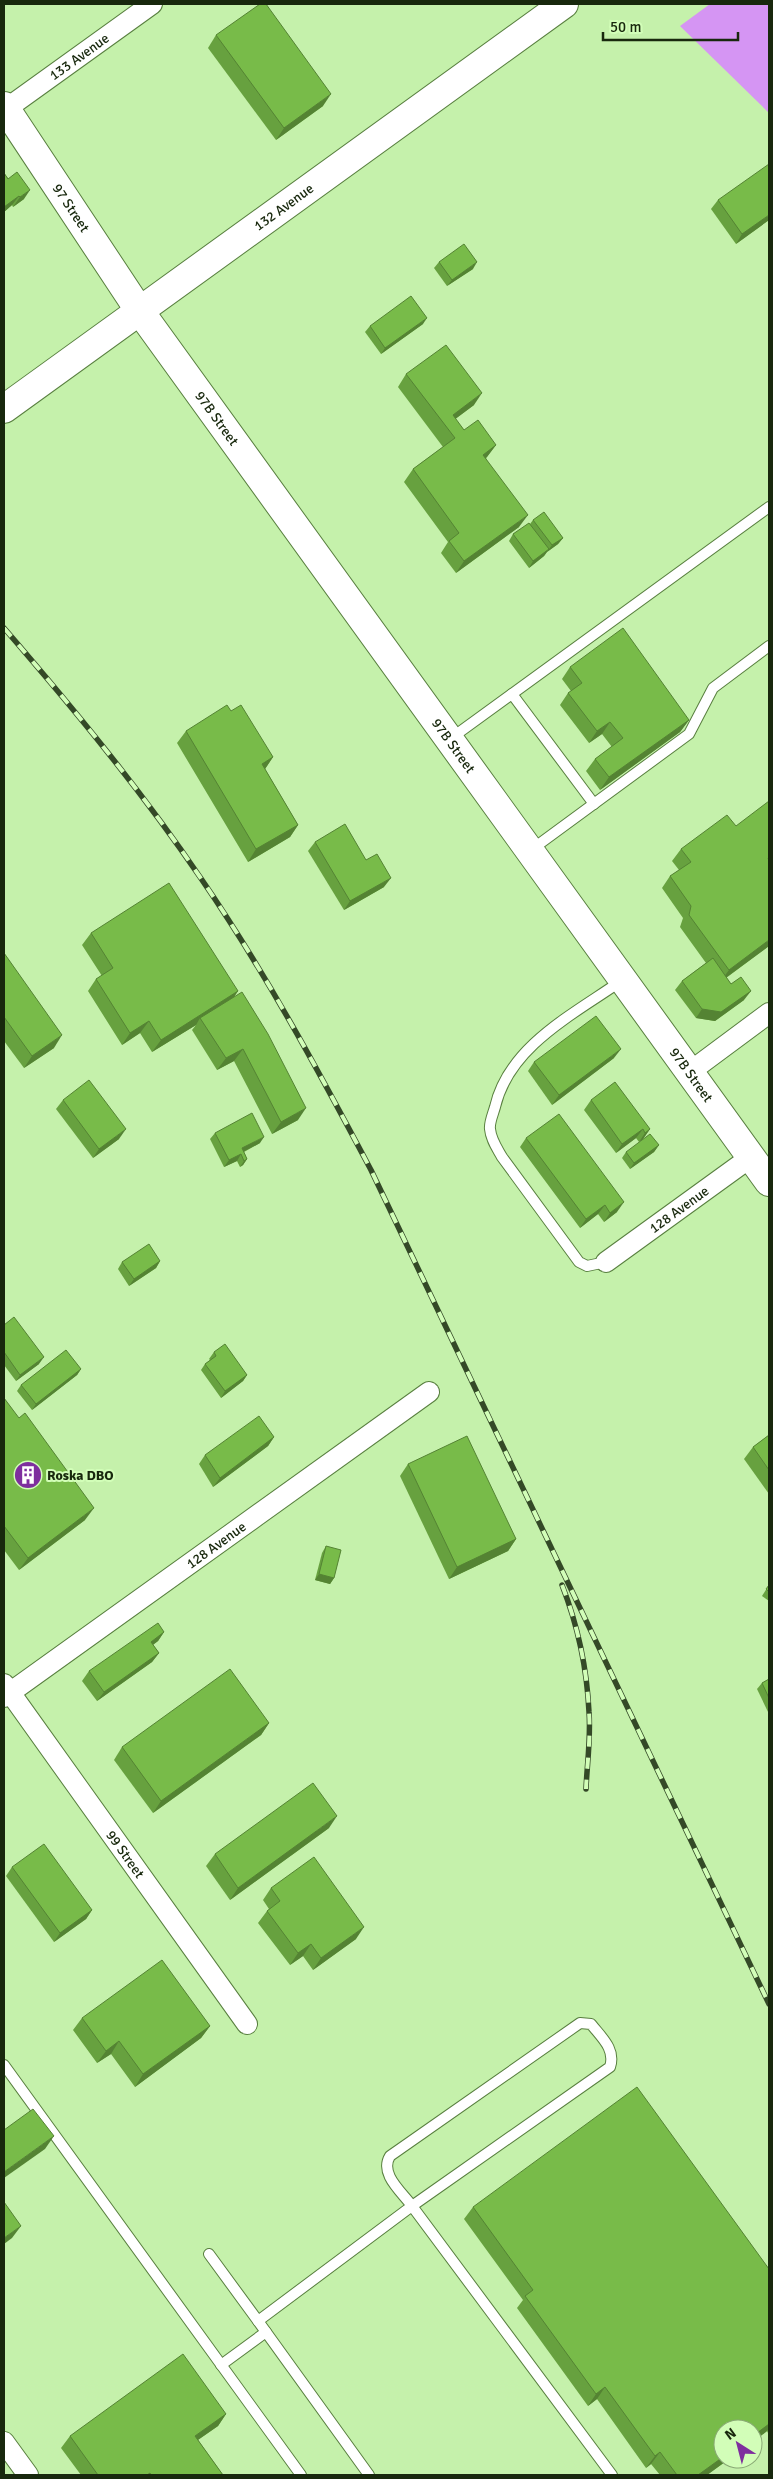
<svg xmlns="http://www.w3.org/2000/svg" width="773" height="2479" viewBox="0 0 773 2479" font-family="Signika,sans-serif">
  <rect width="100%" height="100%" fill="#c5f1ab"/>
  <polygon fill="#d595f3" points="710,4 769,4 769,113 680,26"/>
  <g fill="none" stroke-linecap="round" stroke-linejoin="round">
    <defs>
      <g id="lane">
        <polyline points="512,694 594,804"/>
        <polyline points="450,739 769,507"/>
        <polyline points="531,850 689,734 713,688 769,646"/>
        <path d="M606,1262L587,1266L579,1262L502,1157C497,1148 491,1140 490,1129C489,1123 493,1114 495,1107C509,1046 574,1014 621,981"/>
        <polyline points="4,2065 301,2475"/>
        <polyline points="209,2254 258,2321"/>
        <polyline points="221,2365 266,2332"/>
        <path d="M369,2475L258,2321L412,2206L610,2067C616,2049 601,2037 591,2024L580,2023L390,2156C379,2174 402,2192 412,2206L612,2475"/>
      </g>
      <g id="street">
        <path id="s1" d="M6,109L152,4"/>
        <polyline points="691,1071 769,1013"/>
        <path id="s2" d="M606,1262L751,1157"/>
        <path id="s3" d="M4,1684L247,2024"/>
        <path id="s4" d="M4,1697L429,1392"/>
        <polyline points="4,2442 28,2475"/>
      </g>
      <g id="secondary">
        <path id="s5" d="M4,106L139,310L769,1182"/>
        <path id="s6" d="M4,409L564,4"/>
      </g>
    </defs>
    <use href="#lane" stroke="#587f3f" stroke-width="12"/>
    <use href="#street" stroke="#587f3f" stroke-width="22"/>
    <use href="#secondary" stroke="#587f3f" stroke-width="30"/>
    <use href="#lane" stroke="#fff" stroke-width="10"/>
    <use href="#street" stroke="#fff" stroke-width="20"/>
    <use href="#secondary" stroke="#fff" stroke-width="28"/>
    <defs>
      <g id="rail">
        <path d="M4,628C73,708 140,789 200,877C264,970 318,1070 371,1170L769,2004"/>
        <path d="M562,1585C578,1626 587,1669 589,1712C591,1737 587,1764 586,1789"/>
      </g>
    </defs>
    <use href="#rail" stroke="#344927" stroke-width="5.5"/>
    <use href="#rail" stroke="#d2feb8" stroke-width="4" stroke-dasharray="11" stroke-linecap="butt"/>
  </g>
  <g fill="#67a13f">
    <polygon points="216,35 323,106 276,140 208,48"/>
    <polygon points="4,173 24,199 13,207 12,205 4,212"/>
    <polygon points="718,200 769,220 736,244 711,209"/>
    <polygon points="439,262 473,269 447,286 434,268"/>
    <polygon points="423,324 381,354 365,332 370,326"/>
    <polygon points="406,374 474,405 455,419 464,430 496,445 486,458 519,527 456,573 441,553 448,542 404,482 413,469 443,447 398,387"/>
    <polygon points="533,520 563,538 558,544 547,552 544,556 529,568 509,541 513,534 530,524"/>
    <polygon points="570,667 689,720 680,732 600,790 586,771 595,759 612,747 602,734 589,743 560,705 568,693 571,691 562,679"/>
    <polygon points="231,711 273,757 265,769 298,825 290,837 248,862 177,743 186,731"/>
    <polygon points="315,842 366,860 384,887 344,910 308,851"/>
    <polygon points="681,849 769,946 726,978 744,1000 715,1021 696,1018 675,990 682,981 706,963 680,927 683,918 662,888 670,876 679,870 672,861"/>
    <polygon points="91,933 238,991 234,997 298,1120 272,1134 234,1061 217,1070 192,1030 196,1025 152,1052 140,1033 122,1045 88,991 96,979 102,976 82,945"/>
    <polygon points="4,953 54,1048 24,1068 4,1041"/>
    <polygon points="614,1058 552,1105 528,1071 534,1062"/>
    <polygon points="63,1100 119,1139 93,1158 56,1109"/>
    <polygon points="591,1100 650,1129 643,1139 639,1142 636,1138 616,1153 584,1110"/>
    <polygon points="215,1133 260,1143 244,1152 247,1159 243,1165 240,1167 237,1161 224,1167 210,1139"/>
    <polygon points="526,1138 617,1212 604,1222 598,1214 580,1228 520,1147"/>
    <polygon points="659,1145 654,1152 630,1169 622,1158 626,1152"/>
    <polygon points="160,1261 156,1268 129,1286 118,1269 122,1262"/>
    <polygon points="4,1325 39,1364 16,1381 4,1365"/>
    <polygon points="214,1352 247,1375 243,1381 221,1398 201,1370 205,1364 210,1360 209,1359"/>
    <polygon points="81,1369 77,1375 32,1410 17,1391 21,1385"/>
    <polygon points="4,1398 85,1520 19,1570 4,1550"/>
    <polygon points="769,1435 769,1494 744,1459 753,1447"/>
    <polygon points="274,1437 268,1446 213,1487 199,1464 205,1455"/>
    <polygon points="408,1464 516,1539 508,1551 449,1579 400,1476"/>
    <polygon points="326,1546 334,1578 330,1584 315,1580 322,1553"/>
    <polygon points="769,1585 769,1601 762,1596"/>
    <polygon points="164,1632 158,1641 153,1645 159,1653 152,1662 97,1701 82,1681 89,1671"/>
    <polygon points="769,1679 769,1714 757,1689 762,1683"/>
    <polygon points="269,1723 261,1735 153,1813 114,1760 122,1747"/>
    <polygon points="329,1828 230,1900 206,1866 215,1854"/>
    <polygon points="12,1867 92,1910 86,1919 54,1942 6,1876"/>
    <polygon points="271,1888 356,1939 313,1970 303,1956 290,1965 258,1923 267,1911 269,1909 263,1900"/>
    <polygon points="82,2018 210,2026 201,2038 135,2087 111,2054 97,2063 73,2030"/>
    <polygon points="473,2207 769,2269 769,2435 767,2431 753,2442 753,2429 723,2459 729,2459 707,2475 660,2475 651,2464 646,2468 597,2399 588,2406 517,2308 523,2300 464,2219"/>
    <polygon points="226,2414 218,2426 198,2440 223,2475 81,2475 61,2448 70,2436"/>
  </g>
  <g fill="#548333">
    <polygon points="331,94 323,106 276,140 284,128"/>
    <polygon points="30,190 24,199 13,207 20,197"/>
    <polygon points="19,196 12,205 4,212 4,207"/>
    <polygon points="769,215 769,220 736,244 742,234"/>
    <polygon points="477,262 473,269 447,286 452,280"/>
    <polygon points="427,318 423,324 381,354 385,348"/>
    <polygon points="482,393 474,405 446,426 453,415"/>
    <polygon points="496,445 487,457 475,467 483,455"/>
    <polygon points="528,515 519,527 456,573 464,561"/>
    <polygon points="563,538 558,544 547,552 552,545"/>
    <polygon points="549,549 544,556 529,568 533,561"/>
    <polygon points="689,720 680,732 600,790 609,777"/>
    <polygon points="610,722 602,734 589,743 597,731"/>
    <polygon points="273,757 265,769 262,764"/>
    <polygon points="298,825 290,837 248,862 256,849"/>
    <polygon points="391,878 384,887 344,910 350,901"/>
    <polygon points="769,940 769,946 720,982 729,970"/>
    <polygon points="238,991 229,1004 200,1018 196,1025 152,1052 161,1040"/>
    <polygon points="751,991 744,1000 715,1021 696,1018 702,1009"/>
    <polygon points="149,1021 140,1033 122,1045 130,1033"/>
    <polygon points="62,1035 54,1048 24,1068 32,1056"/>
    <polygon points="243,1049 234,1061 217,1070 226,1058"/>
    <polygon points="621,1049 614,1058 552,1105 559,1095"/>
    <polygon points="306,1108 298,1120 272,1134 281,1122"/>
    <polygon points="126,1129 119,1139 93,1158 99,1149"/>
    <polygon points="643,1129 636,1138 616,1153 622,1144"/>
    <polygon points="650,1129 643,1139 639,1142 645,1133"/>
    <polygon points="264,1137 260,1143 237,1155 242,1148"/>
    <polygon points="659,1145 654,1152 630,1169 634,1163"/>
    <polygon points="241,1154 237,1161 224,1167 229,1160"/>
    <polygon points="247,1159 243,1165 240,1167 244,1161"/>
    <polygon points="624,1202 617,1212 604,1222 610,1213"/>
    <polygon points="605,1205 598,1214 580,1228 586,1219"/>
    <polygon points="160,1261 156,1268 129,1286 134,1279"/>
    <polygon points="44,1357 39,1364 16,1381 20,1375"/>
    <polygon points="81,1369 77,1375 32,1410 36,1404"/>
    <polygon points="247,1375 243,1381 221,1398 225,1391"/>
    <polygon points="274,1437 268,1446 213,1487 220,1478"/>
    <polygon points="94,1508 85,1520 19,1570 28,1558"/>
    <polygon points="516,1539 508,1551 449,1579 457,1567"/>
    <polygon points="319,1574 334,1578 330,1584 315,1580"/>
    <polygon points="164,1632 158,1641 144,1651 151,1642"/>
    <polygon points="159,1653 152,1662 97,1701 104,1692"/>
    <polygon points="269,1723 261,1735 153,1813 161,1801"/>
    <polygon points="337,1816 329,1828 230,1900 238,1888"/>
    <polygon points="92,1910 86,1919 54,1942 60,1933"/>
    <polygon points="364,1927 356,1939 313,1970 321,1958"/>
    <polygon points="311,1944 303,1956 290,1965 298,1953"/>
    <polygon points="210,2026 201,2038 135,2087 143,2074"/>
    <polygon points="119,2041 111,2054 97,2063 106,2051"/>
    <polygon points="54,2136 45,2149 4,2178 4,2172"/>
    <polygon points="21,2226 12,2238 4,2244 4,2238"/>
    <polygon points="605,2387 597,2399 588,2406 596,2394"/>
    <polygon points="226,2414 218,2426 186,2448 195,2436"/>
    <polygon points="769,2424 769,2428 767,2431 753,2442 753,2436"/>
    <polygon points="660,2452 651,2464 646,2468 655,2456"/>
    <polygon points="723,2457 723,2459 729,2459 707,2475 698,2475"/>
  </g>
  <g fill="#78bb49" stroke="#548333">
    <polygon points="260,4 266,4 331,94 284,128 216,35"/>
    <polygon points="769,164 769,215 742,234 718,200"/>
    <polygon points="17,172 30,190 20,197 19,196 4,207 4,173 8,179"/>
    <polygon points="464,244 477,262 452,280 439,262"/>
    <polygon points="411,296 427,318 385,348 370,326"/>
    <polygon points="446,345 482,393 453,415 464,430 478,420 496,445 483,455 528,515 464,561 449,541 459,533 413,469 455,438 406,374"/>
    <polygon points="544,512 563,538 552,545 533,520"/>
    <polygon points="529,523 549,549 533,561 513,534"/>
    <polygon points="623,628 689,720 609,777 595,759 623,738 610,722 597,731 568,693 582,683 570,667"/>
    <polygon points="227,705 231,711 241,705 273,757 262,764 298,825 256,849 186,731"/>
    <polygon points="769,801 769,857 768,858 769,860 769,940 729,970 689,915 691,906 670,876 691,862 681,849 727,815 736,826"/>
    <polygon points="345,824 366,860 377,854 391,878 350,901 315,842"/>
    <polygon points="169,883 238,991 161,1040 149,1021 130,1033 96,979 113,968 91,933"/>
    <polygon points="4,953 62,1035 32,1056 4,1017"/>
    <polygon points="713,958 731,984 741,977 751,991 721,1012 702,1009 682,981"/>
    <polygon points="242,992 268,1034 306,1108 281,1122 243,1049 226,1058 200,1018"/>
    <polygon points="596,1016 621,1049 559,1095 534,1062"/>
    <polygon points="89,1080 126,1129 99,1149 63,1100"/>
    <polygon points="615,1082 650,1129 645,1133 643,1129 622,1144 591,1100"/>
    <polygon points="252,1113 264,1137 242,1148 247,1159 244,1161 241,1154 229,1160 215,1133"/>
    <polygon points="559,1114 624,1202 610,1213 605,1205 586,1219 526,1138"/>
    <polygon points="650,1134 659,1145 634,1163 626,1152"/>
    <polygon points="149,1244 160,1261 134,1279 122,1262"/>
    <polygon points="14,1317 44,1357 20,1375 4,1352 4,1325"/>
    <polygon points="225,1344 247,1375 225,1391 205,1364 216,1356 214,1352"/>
    <polygon points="66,1350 81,1369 36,1404 21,1385"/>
    <polygon points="4,1398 19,1418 25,1413 94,1508 28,1558 4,1526"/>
    <polygon points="259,1416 274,1437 220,1478 205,1455"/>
    <polygon points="769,1435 769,1470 753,1447"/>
    <polygon points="467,1436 516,1539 457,1567 408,1464"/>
    <polygon points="326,1546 341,1550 334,1578 319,1574"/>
    <polygon points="769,1585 769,1592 766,1589"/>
    <polygon points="158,1623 164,1632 151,1642 159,1653 104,1692 89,1671"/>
    <polygon points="230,1669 269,1723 161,1801 122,1747"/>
    <polygon points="769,1679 769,1698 762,1683"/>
    <polygon points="313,1783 337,1816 238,1888 215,1854"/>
    <polygon points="44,1844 92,1910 60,1933 12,1867"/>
    <polygon points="314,1857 364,1927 321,1958 311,1944 298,1953 267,1911 280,1901 271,1888"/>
    <polygon points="162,1960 210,2026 143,2074 119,2041 106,2051 82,2018"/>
    <polygon points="637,2087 769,2269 769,2424 753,2436 753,2429 723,2429 723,2457 698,2475 677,2475 660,2452 655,2456 605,2387 596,2394 525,2296 533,2290 473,2207"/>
    <polygon points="33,2109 54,2136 4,2172 4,2130"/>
    <polygon points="4,2202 21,2226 4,2238"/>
    <polygon points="183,2354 226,2414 195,2436 223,2475 151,2475 150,2473 147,2475 98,2475 70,2436"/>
  </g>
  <defs>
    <symbol id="building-disc" viewBox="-11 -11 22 22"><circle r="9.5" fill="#7e2e9e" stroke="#d2feb8"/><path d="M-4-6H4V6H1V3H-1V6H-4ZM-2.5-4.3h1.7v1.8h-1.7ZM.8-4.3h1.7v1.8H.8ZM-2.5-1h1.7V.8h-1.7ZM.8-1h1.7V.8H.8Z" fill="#fff"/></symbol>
  </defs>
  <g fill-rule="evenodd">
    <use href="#building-disc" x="12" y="1459" width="32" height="32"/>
  </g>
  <g text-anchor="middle" stroke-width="4" stroke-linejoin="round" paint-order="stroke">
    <g font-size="14" fill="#18280d" stroke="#d2feb8">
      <text dy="5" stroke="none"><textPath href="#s1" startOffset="90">133 Avenue</textPath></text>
      <text dy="5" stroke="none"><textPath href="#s6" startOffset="345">132 Avenue</textPath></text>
      <text dy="5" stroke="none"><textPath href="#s5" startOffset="122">97 Street</textPath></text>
      <text dy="5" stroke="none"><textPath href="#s5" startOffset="378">97B Street</textPath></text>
      <text dy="5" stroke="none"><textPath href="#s5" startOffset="782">97B Street</textPath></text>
      <text dy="5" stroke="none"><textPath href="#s5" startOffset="1188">97B Street</textPath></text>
      <text dy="5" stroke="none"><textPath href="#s2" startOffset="90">128 Avenue</textPath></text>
      <text dy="5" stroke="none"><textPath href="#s4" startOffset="261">128 Avenue</textPath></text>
      <text dy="5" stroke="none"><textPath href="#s3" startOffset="209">99 Street</textPath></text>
    </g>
    <g font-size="14" font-weight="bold" fill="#18280d" stroke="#d2feb8" text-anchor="start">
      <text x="47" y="1480">Roska DBO</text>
    </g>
  </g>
  <rect width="773" height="2479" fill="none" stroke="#18280d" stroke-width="10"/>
  <g transform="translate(738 2444) rotate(324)"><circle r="24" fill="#d2feb8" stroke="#88a874"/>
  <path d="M0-4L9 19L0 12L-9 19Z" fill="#7e2e9e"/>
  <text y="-8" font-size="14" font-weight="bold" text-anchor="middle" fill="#18280d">N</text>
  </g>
  <path d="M603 32v8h135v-8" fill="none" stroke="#18280d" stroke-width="2.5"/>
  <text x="610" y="32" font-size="15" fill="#18280d" stroke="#d2feb8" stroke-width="4" paint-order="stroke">50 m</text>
</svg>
